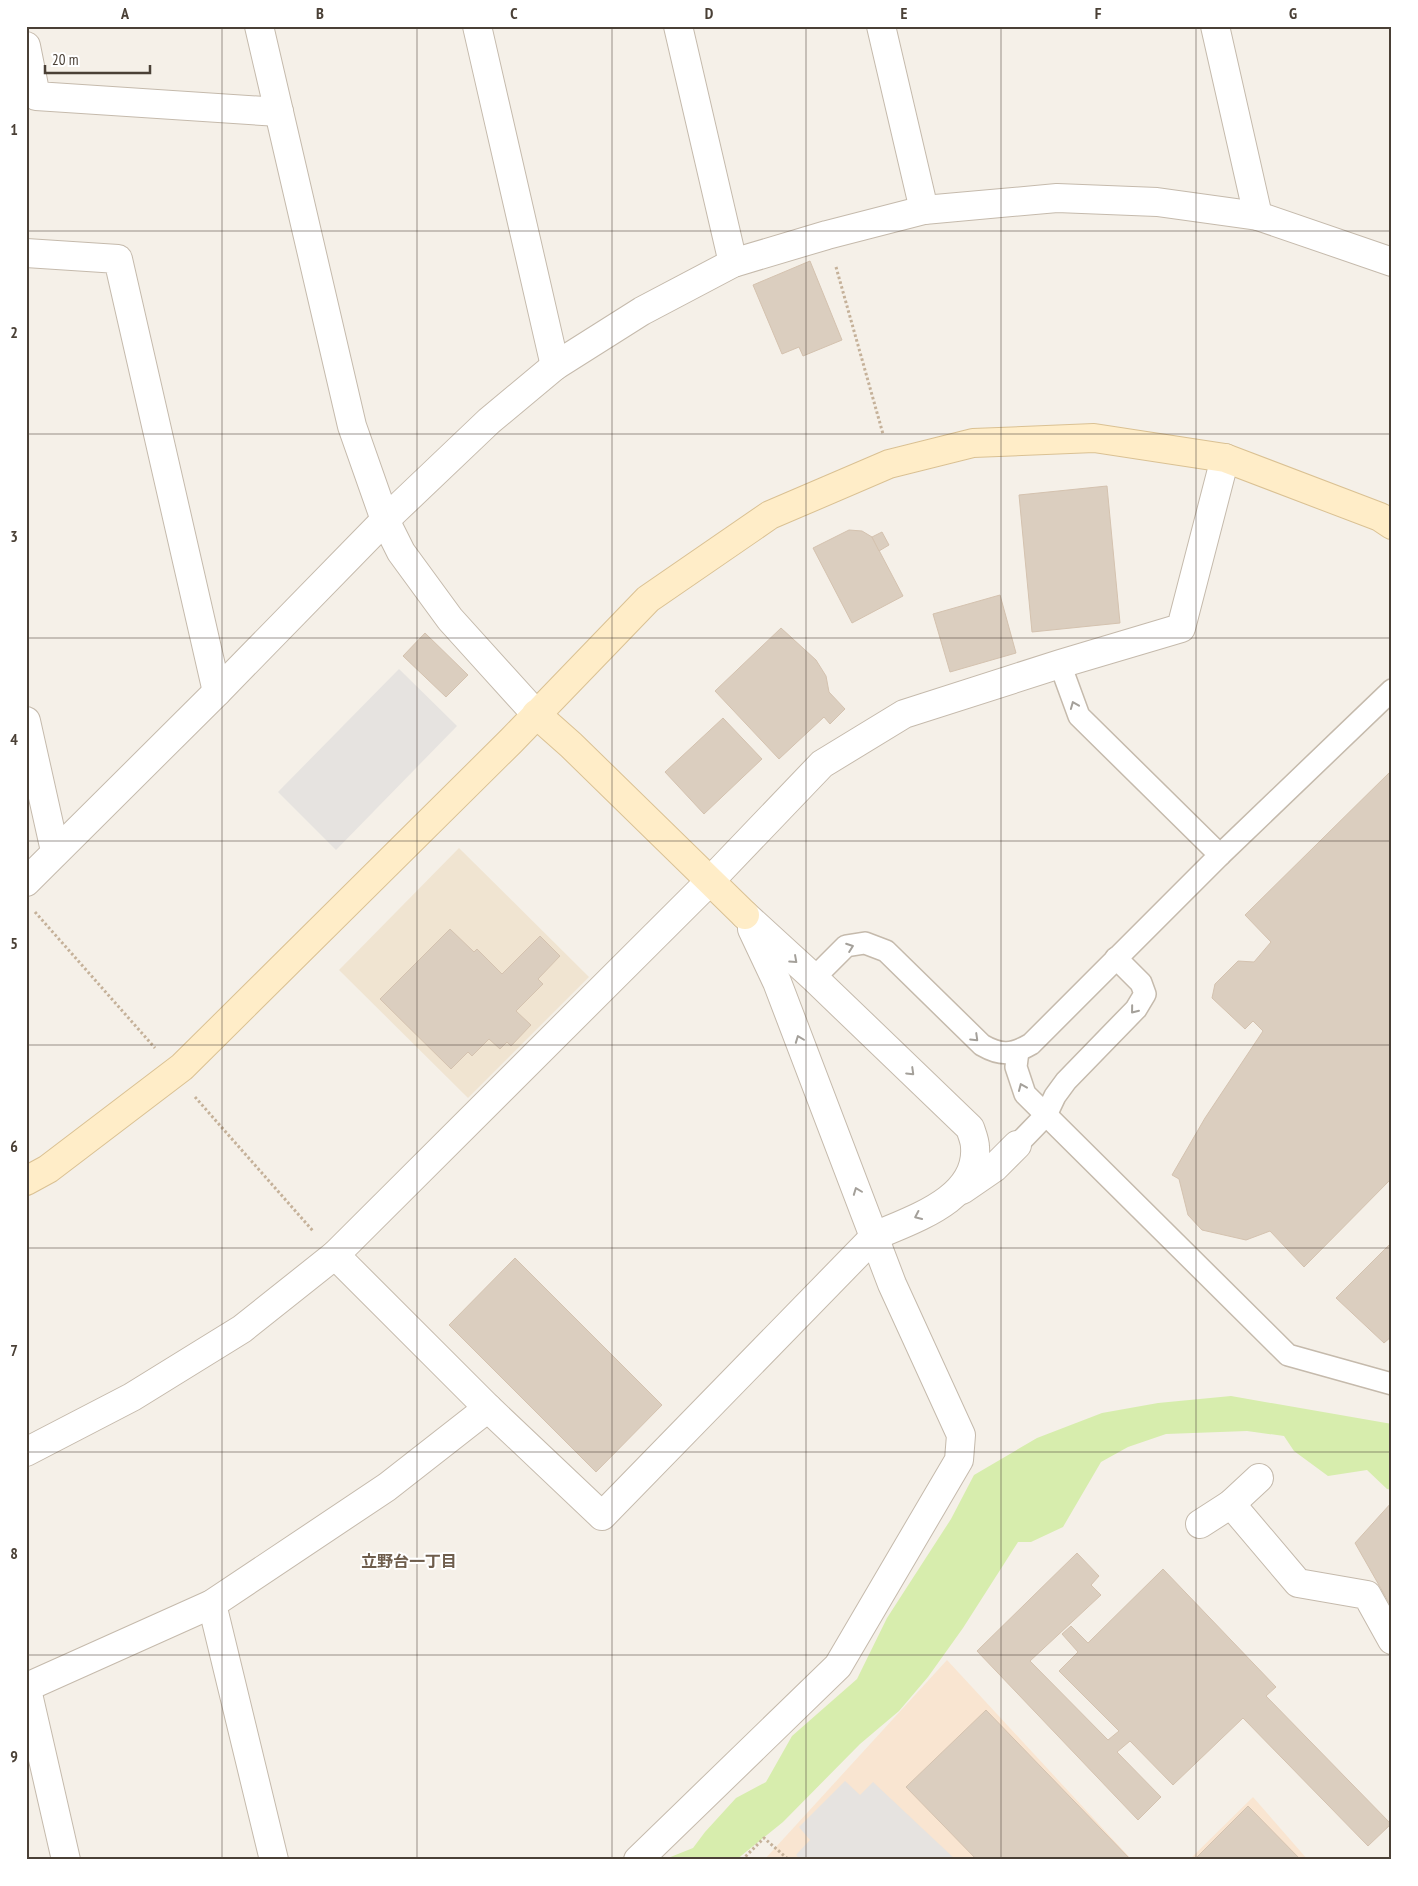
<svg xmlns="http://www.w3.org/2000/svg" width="1418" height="1886" viewBox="0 0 1418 1886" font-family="'PT Sans Narrow','Noto Sans JP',sans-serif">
  <rect width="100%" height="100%" fill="#f5f0e8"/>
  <g fill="#f9e5d1">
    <polygon points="947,1660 1132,1860 764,1860"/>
    <polygon points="1253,1797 1308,1860 1189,1860"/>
  </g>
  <polygon fill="#f0e4d1" points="459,848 589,977 468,1098 339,970"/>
  <polygon fill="#d7edad" points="1231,1396 1392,1424 1392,1490 1387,1489 1367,1470 1328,1476 1294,1451 1284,1436 1247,1431 1166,1434 1128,1447 1101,1462 1063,1527 1031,1542 1018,1542 963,1628 928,1677 899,1711 860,1744 783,1822 736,1860 663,1860 693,1848 705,1832 736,1798 766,1782 792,1736 857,1679 887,1618 951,1519 974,1475 1037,1438 1102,1413 1158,1403"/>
  <g fill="#e6e3e0">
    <polygon points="399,669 457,726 336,850 278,792"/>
    <polygon points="845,1781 860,1795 873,1782 956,1860 801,1860 796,1855 810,1840 799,1827"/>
  </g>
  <g fill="#dbcebf" stroke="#d4c2af">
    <polygon points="810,261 842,340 803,356 799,347 782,354 753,285"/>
    <polygon points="1107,486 1120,623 1032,632 1019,495"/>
    <polygon points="849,530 862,531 872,537 903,596 852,623 813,548"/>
    <polygon points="882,532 889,545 879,551 872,537"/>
    <polygon points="1000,595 1016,653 950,672 933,614"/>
    <polygon points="781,628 816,660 826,676 829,692 845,709 830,724 824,717 779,759 715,691"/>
    <polygon points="425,633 468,675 446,697 403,656"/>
    <polygon points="723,718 762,759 704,814 665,772"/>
    <polygon points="1392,770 1392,1178 1304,1267 1270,1231 1246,1240 1202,1230 1188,1215 1179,1179 1172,1175 1205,1118 1263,1031 1253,1021 1245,1029 1212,998 1215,984 1238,961 1254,962 1271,942 1245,915"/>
    <polygon points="450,929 474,952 477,949 502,974 540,936 560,956 538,979 543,984 516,1011 531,1025 511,1046 507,1042 500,1049 489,1039 472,1056 468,1052 451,1069 380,999"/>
    <polygon points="1392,1242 1392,1336 1384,1343 1336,1298"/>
    <polygon points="515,1258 662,1405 596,1472 449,1325"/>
    <polygon points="1392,1502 1392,1608 1355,1543"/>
    <polygon points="1077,1553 1099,1576 1091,1585 1101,1595 1030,1661 1108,1740 1119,1731 1059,1671 1078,1652 1062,1634 1071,1626 1088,1643 1163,1569 1276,1687 1266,1696 1391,1824 1368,1846 1243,1718 1173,1785 1130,1741 1117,1752 1161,1797 1138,1820 977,1651"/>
    <polygon points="986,1710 1131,1860 977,1860 906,1787"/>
    <polygon points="1248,1806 1301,1860 1194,1860"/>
  </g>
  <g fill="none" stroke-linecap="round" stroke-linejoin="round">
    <defs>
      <g id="lane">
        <polyline points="1220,855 1392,690"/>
        <path d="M814,978L846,946L865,943L886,951L982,1045C1001,1056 1012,1055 1031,1044L1220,855L1079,716L1060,664"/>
        <polyline points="1018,1051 1016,1067 1025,1094 1288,1355 1392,1384"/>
        <polyline points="1017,1145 1046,1115 1055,1096 1066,1081 1136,1009 1145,994 1141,983 1116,958"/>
      </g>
      <g id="street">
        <polyline points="259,26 352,426 385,520 401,552 450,619 536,714"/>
        <polyline points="477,26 555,366"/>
        <polyline points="678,26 733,263"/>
        <polyline points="881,26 924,210"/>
        <polyline points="1215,26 1258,216"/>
        <polyline points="26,46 36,96 279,112"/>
        <polyline points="26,253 118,259 217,692"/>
        <polyline points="26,721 55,851"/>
        <polyline points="26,882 217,692 385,520 489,421 555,366 642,311 733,263 827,235 924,210 1057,198 1157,202 1258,216 1392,262"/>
        <polyline points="962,1190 994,1168 1017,1145"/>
        <path d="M335,1255L488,1408L602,1516L875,1236C913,1219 979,1199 975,1147C975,1141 972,1134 970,1128L814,978L745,915"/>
        <polyline points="26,1452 132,1397 242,1329 335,1255 710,881 822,764 904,714 1060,664 1181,628 1225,458"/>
        <polyline points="1231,1504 1298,1583 1367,1595 1392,1640"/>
        <polyline points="1200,1524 1231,1504 1259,1478"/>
        <polyline points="212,1604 274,1860"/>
        <polyline points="26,1685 66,1860"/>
        <polyline points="27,1687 212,1604 387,1487 488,1408"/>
        <polyline points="638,1860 838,1666 959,1460 961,1435 892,1284 777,982 752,929"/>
      </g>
      <g id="secondary">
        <polyline points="536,714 571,745 745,915"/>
        <polyline points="26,1181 48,1169 182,1067 511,741 648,599 770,515 889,464 973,443 1094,438 1225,458 1380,517 1392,525"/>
      </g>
    </defs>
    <use href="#lane" stroke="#c5baac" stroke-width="24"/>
    <use href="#street" stroke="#c5baac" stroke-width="30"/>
    <use href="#secondary" stroke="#dac193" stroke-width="30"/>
    <g stroke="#c5b199" stroke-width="3" stroke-dasharray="2.5 2.5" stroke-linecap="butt">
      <polyline points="836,267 883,434"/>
      <polyline points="35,912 155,1048"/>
      <polyline points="195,1097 313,1231"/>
      <polyline points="742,1860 764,1838 789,1860"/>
    </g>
    <use href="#lane" stroke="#fff" stroke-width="21"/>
    <use href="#street" stroke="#fff" stroke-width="28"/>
    <use href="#secondary" stroke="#ffedc8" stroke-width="28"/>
  </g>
  <defs><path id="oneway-chevron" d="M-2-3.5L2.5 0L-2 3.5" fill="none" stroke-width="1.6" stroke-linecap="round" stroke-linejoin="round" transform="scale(1.25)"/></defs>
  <g stroke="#a4a09a">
    <use href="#oneway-chevron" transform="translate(1074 705) rotate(-112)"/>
    <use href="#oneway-chevron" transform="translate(850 947) rotate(-20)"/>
    <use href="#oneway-chevron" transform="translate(794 960) rotate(42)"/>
    <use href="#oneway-chevron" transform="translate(1134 1010) rotate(129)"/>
    <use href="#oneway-chevron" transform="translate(975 1038) rotate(44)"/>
    <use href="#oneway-chevron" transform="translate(799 1039) rotate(-111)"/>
    <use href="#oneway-chevron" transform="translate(911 1072) rotate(44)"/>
    <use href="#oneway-chevron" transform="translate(1022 1087) rotate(-113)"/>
    <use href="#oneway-chevron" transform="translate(857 1191) rotate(-111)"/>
    <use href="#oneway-chevron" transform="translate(918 1216) rotate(155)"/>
  </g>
  <path fill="none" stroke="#4a4036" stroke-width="1" stroke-opacity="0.55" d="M222,26V1860M417,26V1860M612,26V1860M806,26V1860M1001,26V1860M1196,26V1860M26,231H1392M26,434H1392M26,638H1392M26,841H1392M26,1045H1392M26,1248H1392M26,1452H1392M26,1655H1392"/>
  <g text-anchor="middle" stroke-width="4" stroke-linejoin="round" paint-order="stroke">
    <g font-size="16" font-weight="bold" fill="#6e5d4c" stroke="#fff">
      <text x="409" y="1567">立野台一丁目</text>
    </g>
  </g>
  <rect width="1418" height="1886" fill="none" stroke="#ffffff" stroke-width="55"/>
  <path d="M45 65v8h105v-8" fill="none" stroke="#4a4036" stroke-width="2.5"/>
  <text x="52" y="65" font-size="15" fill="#4a4036" stroke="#ffffff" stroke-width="4" paint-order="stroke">20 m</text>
  <rect x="28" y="28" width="1362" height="1830" fill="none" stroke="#4a4036" stroke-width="2"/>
  <g font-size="16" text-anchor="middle" font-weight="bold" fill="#4a4036">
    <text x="125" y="19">A</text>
    <text x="320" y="19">B</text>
    <text x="514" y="19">C</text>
    <text x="709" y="19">D</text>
    <text x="904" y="19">E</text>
    <text x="1098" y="19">F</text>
    <text x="1293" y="19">G</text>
    <text x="14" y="135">1</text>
    <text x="14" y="338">2</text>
    <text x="14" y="542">3</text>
    <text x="14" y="745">4</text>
    <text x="14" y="949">5</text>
    <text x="14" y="1152">6</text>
    <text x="14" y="1356">7</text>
    <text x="14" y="1559">8</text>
    <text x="14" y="1762">9</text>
  </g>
</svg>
